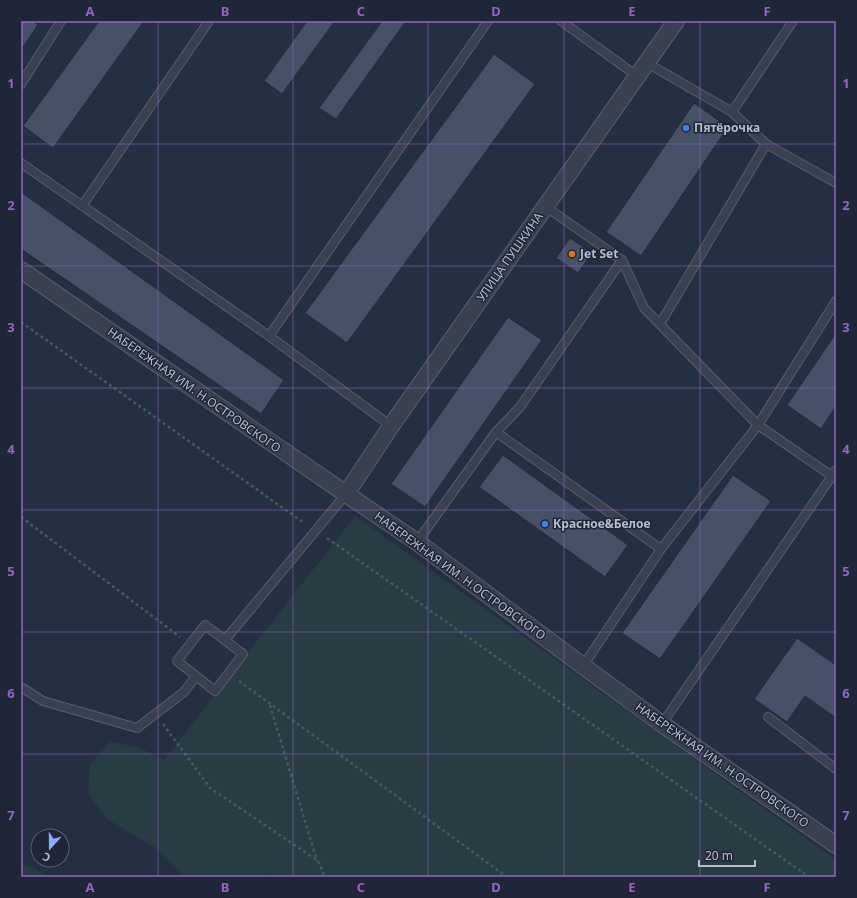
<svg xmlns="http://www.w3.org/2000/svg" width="857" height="898" viewBox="0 0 857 898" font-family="'Noto Sans',sans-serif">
  <rect width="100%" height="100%" fill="#252f42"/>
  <g fill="#273d43">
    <polygon points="355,516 836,860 836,877 271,877 266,873 266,877 181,877 180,871 159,850 107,819 88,794 90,764 110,742 138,747 164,760"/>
    <polygon points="21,864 33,868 48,877 21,877"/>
  </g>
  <g fill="#465066" stroke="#202838">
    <polygon points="21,21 33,21 38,25 21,50"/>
    <polygon points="99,21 144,21 53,148 23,126"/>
    <polygon points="307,21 335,21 282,94 264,81"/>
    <polygon points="382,21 406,21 336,119 319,108"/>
    <polygon points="494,54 535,84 347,343 305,313"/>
    <polygon points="694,103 728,127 641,256 606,232"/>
    <polygon points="21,192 284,380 261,414 21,249"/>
    <polygon points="570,238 592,253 578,273 556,258"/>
    <polygon points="508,317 542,340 425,507 391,484"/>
    <polygon points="836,333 836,406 821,429 787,405"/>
    <polygon points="503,455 628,545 605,577 479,487"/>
    <polygon points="733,475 771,501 660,659 622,633"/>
    <polygon points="797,638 836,665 836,718 805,696 787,722 754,699"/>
  </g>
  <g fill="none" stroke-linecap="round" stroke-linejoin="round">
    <defs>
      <g id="service">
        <polyline points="561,21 637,76"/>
        <polyline points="647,63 732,112 793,21"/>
        <polyline points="21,84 61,21"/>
        <polyline points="732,112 766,144 836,183"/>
        <polyline points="21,163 269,336 391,426"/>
        <polyline points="82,206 209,21"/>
        <polyline points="546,207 622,260 644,308 758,425 832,476"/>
        <polyline points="622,260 520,407 496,432 661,549"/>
        <polyline points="660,324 766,144"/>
        <polyline points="269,336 488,21"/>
        <polyline points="417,542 496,432"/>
        <polygon points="205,625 243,654 215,691 177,661"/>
        <polyline points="225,640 346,494"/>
        <polyline points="583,666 661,549 758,425 836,301"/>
        <polyline points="21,687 43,701 137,728 184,692 196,676"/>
        <polyline points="768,717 836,769"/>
        <polyline points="662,724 836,470"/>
      </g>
      <g id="minor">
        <polyline points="21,270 346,494 417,542 583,666 662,724 836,845"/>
        <polyline points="346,494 391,426 676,21"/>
      </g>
    </defs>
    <use href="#service" stroke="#575f6e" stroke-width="10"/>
    <use href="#minor" stroke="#575f6e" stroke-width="18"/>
    <g stroke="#455a5f" stroke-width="2.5" stroke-dasharray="3 3" stroke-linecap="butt">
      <polyline points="21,322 304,523"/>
      <polyline points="21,517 180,637"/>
      <polyline points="327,538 809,877"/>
      <polyline points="239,681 507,877"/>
      <polyline points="270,705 317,861"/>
      <polyline points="163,724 210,788 318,861 325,877"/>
    </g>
    <use href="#service" stroke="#394151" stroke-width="8"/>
    <use href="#minor" stroke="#394151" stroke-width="16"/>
  </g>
  <path fill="none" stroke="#9366c4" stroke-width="1" stroke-opacity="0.55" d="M158,21V877M293,21V877M428,21V877M564,21V877M700,21V877M21,144H836M21,266H836M21,388H836M21,510H836M21,632H836M21,754H836"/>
  <g fill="#3f7fe0" stroke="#1e2637" stroke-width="1.5">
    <circle cx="686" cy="128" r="4"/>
    <circle cx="545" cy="524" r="4"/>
  </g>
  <circle fill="#e8710a" stroke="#1e2637" stroke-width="1.5" cx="572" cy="254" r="4"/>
  <g text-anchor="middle" stroke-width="3" stroke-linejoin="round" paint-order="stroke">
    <g font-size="12" font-weight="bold" fill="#b6bdcb" stroke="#1e2637" text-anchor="start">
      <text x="694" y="132">Пятёрочка</text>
      <text x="580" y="258">Jet Set</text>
      <text x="553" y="528">Красное&amp;Белое</text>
    </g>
    <g font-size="12" fill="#b6bdcb" stroke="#1e2637">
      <text transform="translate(510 257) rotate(-55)" y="4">УЛИЦА ПУШКИНА</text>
      <text transform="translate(194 390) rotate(35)" y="4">НАБЕРЕЖНАЯ ИМ. Н.ОСТРОВСКОГО</text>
      <text transform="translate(460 576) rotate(36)" y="4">НАБЕРЕЖНАЯ ИМ. Н.ОСТРОВСКОГО</text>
      <text transform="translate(722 765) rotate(35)" y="4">НАБЕРЕЖНАЯ ИМ. Н.ОСТРОВСКОГО</text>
    </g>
  </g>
  <rect width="857" height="898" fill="none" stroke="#1e2637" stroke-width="44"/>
  <g transform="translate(50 848) rotate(201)"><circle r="19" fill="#1e2637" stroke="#5b6272"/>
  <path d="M0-3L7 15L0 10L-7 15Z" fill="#8badfb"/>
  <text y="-6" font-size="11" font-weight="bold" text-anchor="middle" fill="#b6bdcb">С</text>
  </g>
  <path d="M699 860v6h56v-6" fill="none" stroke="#b6bdcb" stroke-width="2"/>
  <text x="705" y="860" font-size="12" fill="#b6bdcb" stroke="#1e2637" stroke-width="3" paint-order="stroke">20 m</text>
  <rect x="22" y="22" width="813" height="854" fill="none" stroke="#9366c4" stroke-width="1.5"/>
  <g font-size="13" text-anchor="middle" font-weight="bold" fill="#9366c4">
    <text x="90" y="16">A</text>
    <text x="225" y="16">B</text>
    <text x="361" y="16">C</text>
    <text x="496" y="16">D</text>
    <text x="632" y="16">E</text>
    <text x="767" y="16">F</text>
    <text x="11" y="88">1</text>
    <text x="846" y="88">1</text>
    <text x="11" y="210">2</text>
    <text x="846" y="210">2</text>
    <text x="11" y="332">3</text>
    <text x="846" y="332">3</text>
    <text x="11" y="454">4</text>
    <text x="846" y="454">4</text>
    <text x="11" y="576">5</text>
    <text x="846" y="576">5</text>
    <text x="11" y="698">6</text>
    <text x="846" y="698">6</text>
    <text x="11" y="820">7</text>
    <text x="846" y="820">7</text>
    <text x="90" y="892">A</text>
    <text x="225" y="892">B</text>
    <text x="361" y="892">C</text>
    <text x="496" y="892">D</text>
    <text x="632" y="892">E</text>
    <text x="767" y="892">F</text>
  </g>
</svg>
